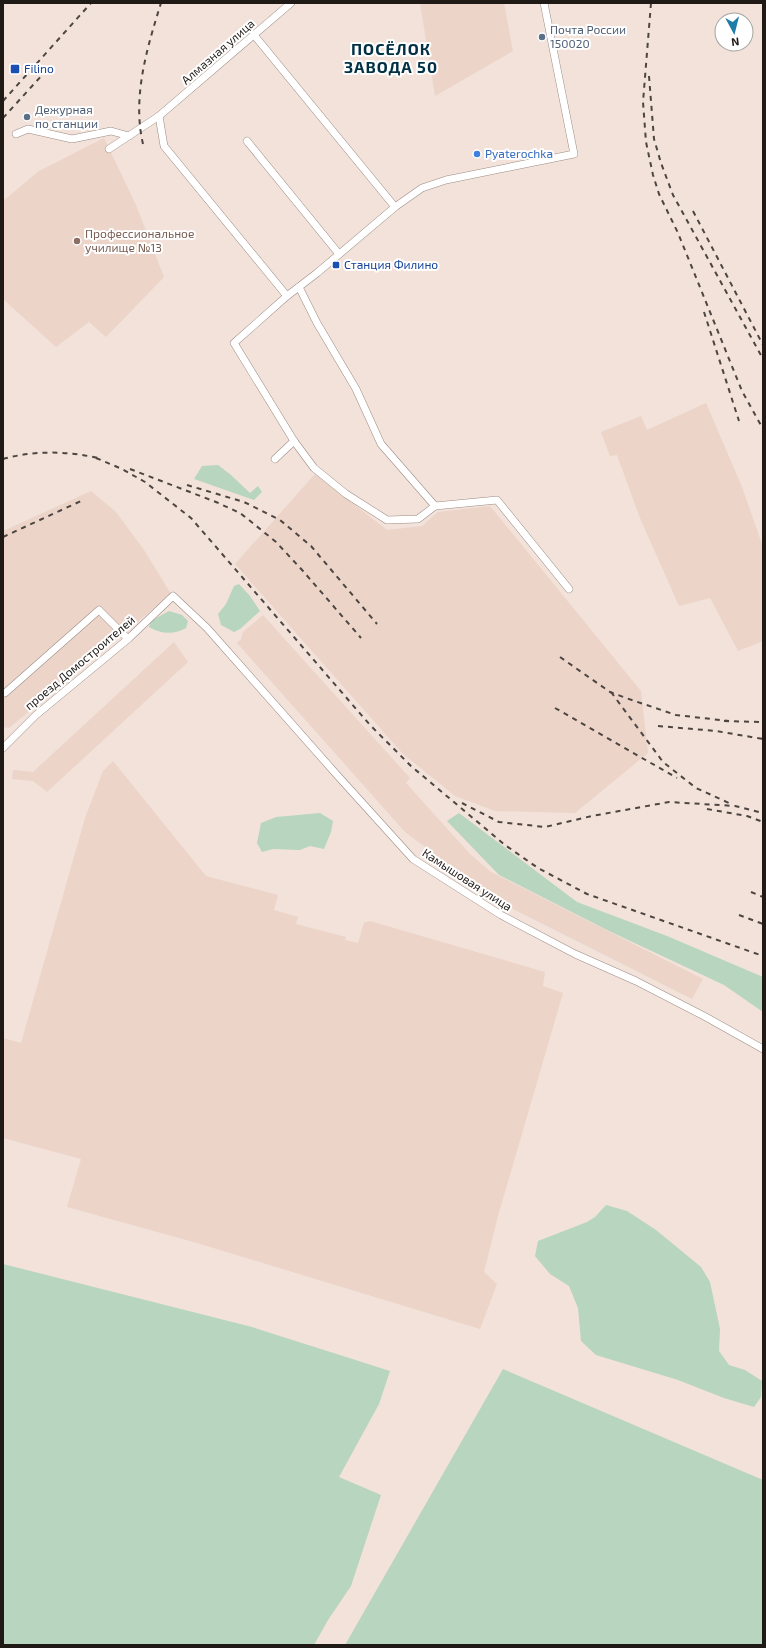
<svg xmlns="http://www.w3.org/2000/svg" width="766" height="1648" viewBox="0 0 766 1648" font-family="'Exo 2',sans-serif">
  <rect width="100%" height="100%" fill="#f2e2da"/>
  <g fill="#ecd4c9">
    <polygon points="420,3 504,3 513,51 435,96"/>
    <polygon points="104,138 136,205 164,277 106,337 89,322 56,347 3,299 3,201 39,171"/>
    <polygon points="706,403 742,487 763,547 763,641 738,651 710,598 679,606 640,518 617,455 610,456 601,432 641,416 647,430"/>
    <polygon points="315,474 387,530 422,526 438,512 490,506 641,691 648,753 575,813 495,811 455,796 402,753 235,564"/>
    <polygon points="91,491 116,512 144,550 171,594 9,728 3,727 3,531"/>
    <polygon points="263,615 410,778 406,783 470,854 491,872 703,979 692,999 481,893 452,867 405,832 237,643 241,639 243,632"/>
    <polygon points="174,642 188,662 47,792 33,781 12,779 13,770 33,772"/>
    <polygon points="113,761 206,876 278,895 274,910 298,917 296,924 346,937 345,940 358,943 364,923 370,921 545,972 543,986 563,993 498,1216 484,1272 497,1284 480,1329 197,1243 67,1207 81,1159 3,1138 3,1038 21,1043 85,818 103,771"/>
  </g>
  <g fill="#b7d5bf">
    <polygon points="218,465 231,475 250,493 258,486 262,492 254,500 194,479 202,466"/>
    <polygon points="239,584 250,596 260,611 240,629 234,632 221,625 218,614 226,604 234,586"/>
    <path d="M169,611L182,615L188,621L186,628C175,635 160,634 149,627L151,621Z"/>
    <polygon points="320,813 333,821 331,832 324,849 310,846 300,850 273,849 262,852 257,843 261,823 276,817"/>
    <polygon points="459,813 577,902 667,936 763,977 763,1012 724,985 609,931 499,875 447,821"/>
    <polygon points="606,1205 627,1211 656,1230 701,1267 710,1282 720,1329 719,1351 729,1365 745,1370 762,1381 761,1397 754,1407 724,1398 678,1380 596,1355 581,1341 578,1308 569,1286 550,1274 535,1256 538,1241 587,1222 595,1217"/>
    <polygon points="3,1264 252,1327 390,1371 379,1404 339,1477 381,1495 351,1586 328,1620 314,1645 3,1645"/>
    <polygon points="503,1369 763,1480 763,1645 345,1645"/>
  </g>
  <g fill="none" stroke-linecap="round" stroke-linejoin="round">
    <defs>
      <g id="street">
        <polyline points="254,35 395,207"/>
        <polyline points="159,116 164,146 287,296 317,273 395,207 422,188 446,180 574,154 544,3"/>
        <polyline points="16,134 28,129 72,139 111,131 129,136"/>
        <polyline points="247,141 339,254"/>
        <polyline points="109,149 159,116 291,3"/>
        <polyline points="287,296 234,343 294,441 314,468 346,494 387,520 418,519 435,506 381,444 356,389 317,323 299,287"/>
        <polyline points="275,459 294,441"/>
        <polyline points="435,506 497,500 569,589"/>
        <polyline points="5,693 99,610 128,639"/>
        <polyline points="3,748 36,715 128,639 173,596 207,628 337,775 413,859 501,915 575,954 636,981 704,1016 763,1049"/>
      </g>
    </defs>
    <use href="#street" stroke="#9b8c84" stroke-width="8"/>
    <use href="#street" stroke="#fff" stroke-width="7"/>
    <g stroke="#4d4541" stroke-width="2" stroke-dasharray="5 5" stroke-linecap="butt">
      <polyline points="651,3 643,102 646,142 653,175 659,194 678,233 742,391 763,429"/>
      <polyline points="649,76 654,139 661,163 673,195 763,359"/>
      <polyline points="3,101 91,3"/>
      <polyline points="3,118 44,73"/>
      <path d="M143,144C132,97 147,48 161,3"/>
      <polyline points="693,211 763,345"/>
      <polyline points="704,312 739,421"/>
      <polyline points="96,458 122,469 145,482 191,518 370,725 411,766 505,845 538,868 587,894 763,956"/>
      <path d="M3,459C35,450 70,451 102,459"/>
      <polyline points="130,469 216,502 240,513 249,520 276,542 303,571 361,638"/>
      <polyline points="187,485 244,502 280,520 311,546 377,624"/>
      <polyline points="3,537 81,501"/>
      <polyline points="560,657 610,692 626,698 676,715 729,721"/>
      <polyline points="611,692 663,762 696,788 729,803"/>
      <polyline points="555,708 677,778"/>
      <polyline points="724,721 763,722"/>
      <polyline points="658,726 716,731 763,739"/>
      <polyline points="462,803 499,822 545,827 592,816 669,802 735,806 763,813"/>
      <polyline points="707,809 747,816 763,822"/>
      <polyline points="751,892 763,897"/>
      <polyline points="739,915 763,924"/>
    </g>
  </g>
  <g fill="#5c6f8a" stroke="#fff" stroke-width="1.5">
    <circle cx="542" cy="37" r="4"/>
    <circle cx="27" cy="117" r="4"/>
  </g>
  <g fill="#1a4fb4" stroke="#fff" stroke-width="1.5">
    <rect x="10" y="64" width="10" height="10" rx="2"/>
    <rect x="332" y="261" width="8" height="8" rx="2"/>
  </g>
  <circle fill="#3f7fe0" stroke="#fff" stroke-width="1.5" cx="477" cy="154" r="4"/>
  <circle fill="#8d6e63" stroke="#fff" stroke-width="1.5" cx="77" cy="241" r="4"/>
  <g text-anchor="middle" stroke-width="4" stroke-linejoin="round" paint-order="stroke">
    <g font-size="12" fill="#4e5e75" stroke="#fff" text-anchor="start">
      <text x="550" y="34">Почта России<tspan x="550" dy="14">150020</tspan></text>
      <text x="35" y="114">Дежурная<tspan x="35" dy="14">по станции</tspan></text>
    </g>
    <g font-size="12" fill="#201a17" stroke="#fff">
      <text transform="translate(218 52) rotate(-41)" y="4">Алмазная улица</text>
      <text transform="translate(80 663) rotate(-40)" y="4">проезд Домостроителей</text>
      <text transform="translate(467 880) rotate(33)" y="4">Камышовая улица</text>
    </g>
    <g font-size="12" fill="#164399" stroke="#fff" text-anchor="start">
      <text x="24" y="73">Filino</text>
      <text x="344" y="269">Станция Филино</text>
    </g>
    <g font-size="12" fill="#366cbe" stroke="#fff" text-anchor="start">
      <text x="485" y="158">Pyaterochka</text>
    </g>
    <g font-size="12" fill="#785e54" stroke="#fff" text-anchor="start">
      <text x="85" y="238">Профессиональное<tspan x="85" dy="14">училище №13</tspan></text>
    </g>
    <g font-size="16" font-weight="bold" letter-spacing="1" fill="#023045" stroke="#fff">
      <text x="391" y="55">ПОСЁЛОК<tspan x="391" dy="18">ЗАВОДА 50</tspan></text>
    </g>
  </g>
  <rect width="766" height="1648" fill="none" stroke="#201a17" stroke-width="8"/>
  <g transform="translate(734 32) rotate(173)"><circle r="19" fill="#ffffff" stroke="#a6a3a2"/>
  <path d="M0-3L7 15L0 10L-7 15Z" fill="#1e7ca9"/>
  <text y="-6" font-size="11" font-weight="bold" text-anchor="middle" fill="#201a17">N</text>
  </g>
</svg>
